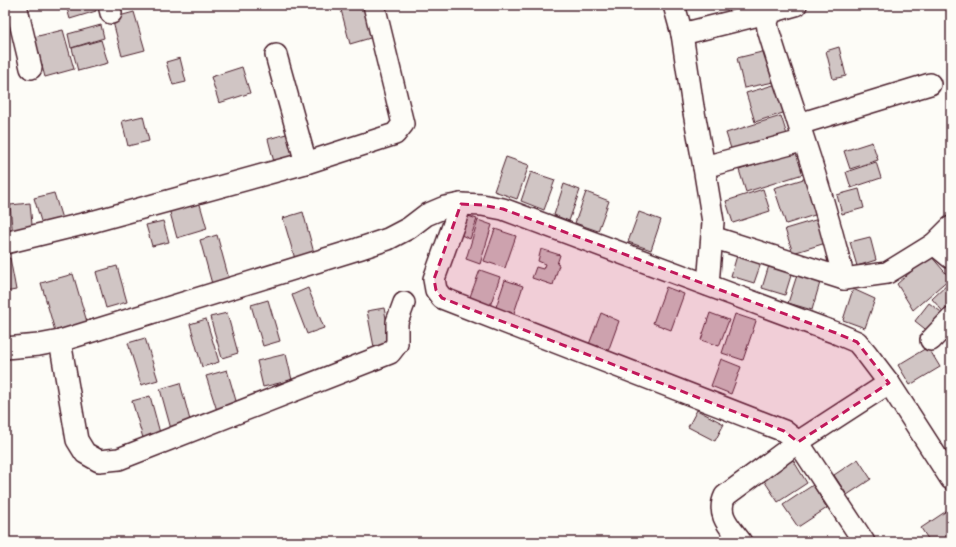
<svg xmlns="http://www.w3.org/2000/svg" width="956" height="547" viewBox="0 0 956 547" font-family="'Playpen Sans',sans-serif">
  <rect width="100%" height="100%" fill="#fdfcf7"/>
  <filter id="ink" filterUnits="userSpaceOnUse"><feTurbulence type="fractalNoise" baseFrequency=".025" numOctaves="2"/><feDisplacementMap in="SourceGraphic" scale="8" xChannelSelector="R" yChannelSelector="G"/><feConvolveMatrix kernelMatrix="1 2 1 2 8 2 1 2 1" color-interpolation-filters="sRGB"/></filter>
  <g filter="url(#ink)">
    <g fill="#d0c5c4" stroke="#4a1f2b">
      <polygon points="66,5 95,5 96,11 70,19"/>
      <polygon points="345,5 369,5 377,36 350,44 340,6"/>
      <polygon points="134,12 145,50 122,56 112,18"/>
      <polygon points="101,25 104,38 71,48 68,34"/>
      <polygon points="63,30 74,69 45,77 34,37"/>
      <polygon points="101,40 108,63 78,71 72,48"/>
      <polygon points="839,47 846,76 833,79 826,51"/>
      <polygon points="766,51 774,82 744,88 737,58"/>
      <polygon points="180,58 186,82 173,85 166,62"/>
      <polygon points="242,67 250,93 219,103 211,77"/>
      <polygon points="777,84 786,112 755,122 746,93"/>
      <polygon points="143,116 149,141 128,146 122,121"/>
      <polygon points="781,116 788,138 733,155 726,133"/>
      <polygon points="290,133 297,155 274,162 268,139"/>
      <polygon points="872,142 878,160 850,169 844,151"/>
      <polygon points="796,152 803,174 746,192 739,170"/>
      <polygon points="506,157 529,165 517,199 494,191"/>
      <polygon points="876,162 881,178 851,188 846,172"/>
      <polygon points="531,172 555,180 544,210 521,201"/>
      <polygon points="810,177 821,213 786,224 774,188"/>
      <polygon points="564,184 580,190 569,221 554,215"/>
      <polygon points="763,189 770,211 733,223 726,201"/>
      <polygon points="859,189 864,208 842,214 837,195"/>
      <polygon points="586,192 609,201 598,231 575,223"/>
      <polygon points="54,193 63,222 43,228 34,198"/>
      <polygon points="199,201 207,229 177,238 169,209"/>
      <polygon points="5,203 6,203 10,241 5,242"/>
      <polygon points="30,203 33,236 13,238 10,205"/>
      <polygon points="303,212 314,253 295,259 283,218"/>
      <polygon points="639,212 661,220 651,250 628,242"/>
      <polygon points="468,216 477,219 470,239 461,235"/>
      <polygon points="822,218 829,242 793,253 785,229"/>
      <polygon points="478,220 492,225 480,264 466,259"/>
      <polygon points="163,221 169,242 152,246 146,225"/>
      <polygon points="495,229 516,236 505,268 484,261"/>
      <polygon points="217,235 229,279 212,284 200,240"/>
      <polygon points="870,237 876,260 857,266 850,242"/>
      <polygon points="541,249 560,255 557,264 559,265 553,285 532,278 536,267 543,269 545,264 538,261"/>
      <polygon points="738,252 762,260 754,283 731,276"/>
      <polygon points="930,255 950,278 913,310 897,284"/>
      <polygon points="10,258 16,290 5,292 5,259"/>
      <polygon points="770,262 793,269 785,295 762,288"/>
      <polygon points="117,266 127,302 106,308 96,272"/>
      <polygon points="480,270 500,277 489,309 468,302"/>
      <polygon points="798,272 821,279 812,310 788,303"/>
      <polygon points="73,274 87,322 55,331 41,283"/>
      <polygon points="505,280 523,286 512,319 494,313"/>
      <polygon points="951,281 951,310 946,315 932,299"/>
      <polygon points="666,287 684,294 671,330 653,323"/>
      <polygon points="308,288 324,328 307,334 292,295"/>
      <polygon points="853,289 875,299 865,328 843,320"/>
      <polygon points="268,300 280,341 263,346 251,305"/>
      <polygon points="929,303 948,317 934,336 915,321"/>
      <polygon points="384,308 391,344 374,347 367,311"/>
      <polygon points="227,313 238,353 222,358 210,317"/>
      <polygon points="601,313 619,321 607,354 588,347"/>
      <polygon points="710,313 729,320 719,346 701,340"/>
      <polygon points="735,314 756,321 743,360 722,353"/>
      <polygon points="206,319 219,362 202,367 190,324"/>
      <polygon points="145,338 158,380 141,385 128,343"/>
      <polygon points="928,347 940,367 910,385 898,365"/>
      <polygon points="286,354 292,380 263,387 257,361"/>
      <polygon points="721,359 741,367 731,394 711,386"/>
      <polygon points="227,370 239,411 219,417 206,376"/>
      <polygon points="180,383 191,424 171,429 160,389"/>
      <polygon points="150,396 160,433 143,438 132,401"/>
      <polygon points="697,410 724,424 715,441 688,427"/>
      <polygon points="858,459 871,479 847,495 834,475"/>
      <polygon points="793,460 807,483 778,502 763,479"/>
      <polygon points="813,485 827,508 798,527 783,505"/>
      <polygon points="951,508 951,535 941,542 930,542 921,528"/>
    </g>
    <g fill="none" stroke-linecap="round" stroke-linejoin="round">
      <defs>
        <g id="minor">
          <polyline points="16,5 31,68"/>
          <polyline points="109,5 111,13"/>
          <polyline points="674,5 682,34 693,107 704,167 713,222 708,285"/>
          <path d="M796,5L771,12L767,22L768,29C777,61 789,93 799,125C816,176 831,227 844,279"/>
          <polyline points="682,34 771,12"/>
          <polyline points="276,55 306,163"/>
          <polyline points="799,124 930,84"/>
          <polyline points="704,167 794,143"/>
          <polyline points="461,204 434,279 436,290 442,298 784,431 798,442 864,542"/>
          <polyline points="712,237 844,279 887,273 934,244 951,258"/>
          <polyline points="5,243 95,221 306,163 395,134 403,124 374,5"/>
          <polyline points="934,244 951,227"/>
          <polyline points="931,340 951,319"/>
          <polyline points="60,341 77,440 85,453 99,461 119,459 390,353 397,344 397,322 404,303"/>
          <polyline points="5,348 39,345 60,341 358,249 388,239 409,228 426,215 445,207 461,204 482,205 503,209 836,333 857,342 867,354 889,383 951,479"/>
          <path d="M741,542C730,527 716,515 725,496L798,442L889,383"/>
        </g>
      </defs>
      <use href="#minor" stroke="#4a1f2b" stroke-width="24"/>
      <use href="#minor" stroke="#fdfcf7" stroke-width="21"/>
    </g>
  </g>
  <path fill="#c2185b" fill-opacity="0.2" stroke="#c2185b" stroke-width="3" stroke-dasharray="8 5" stroke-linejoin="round" d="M461,204L482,205L503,209L836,333L857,342L889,383L798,442L784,431L442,298L436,290L434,279Z"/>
  <rect width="956" height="547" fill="none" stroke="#fdfcf7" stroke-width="20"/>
  <rect x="10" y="10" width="936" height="527" fill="none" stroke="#4a1f2b" stroke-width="1.5" filter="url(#ink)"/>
</svg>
